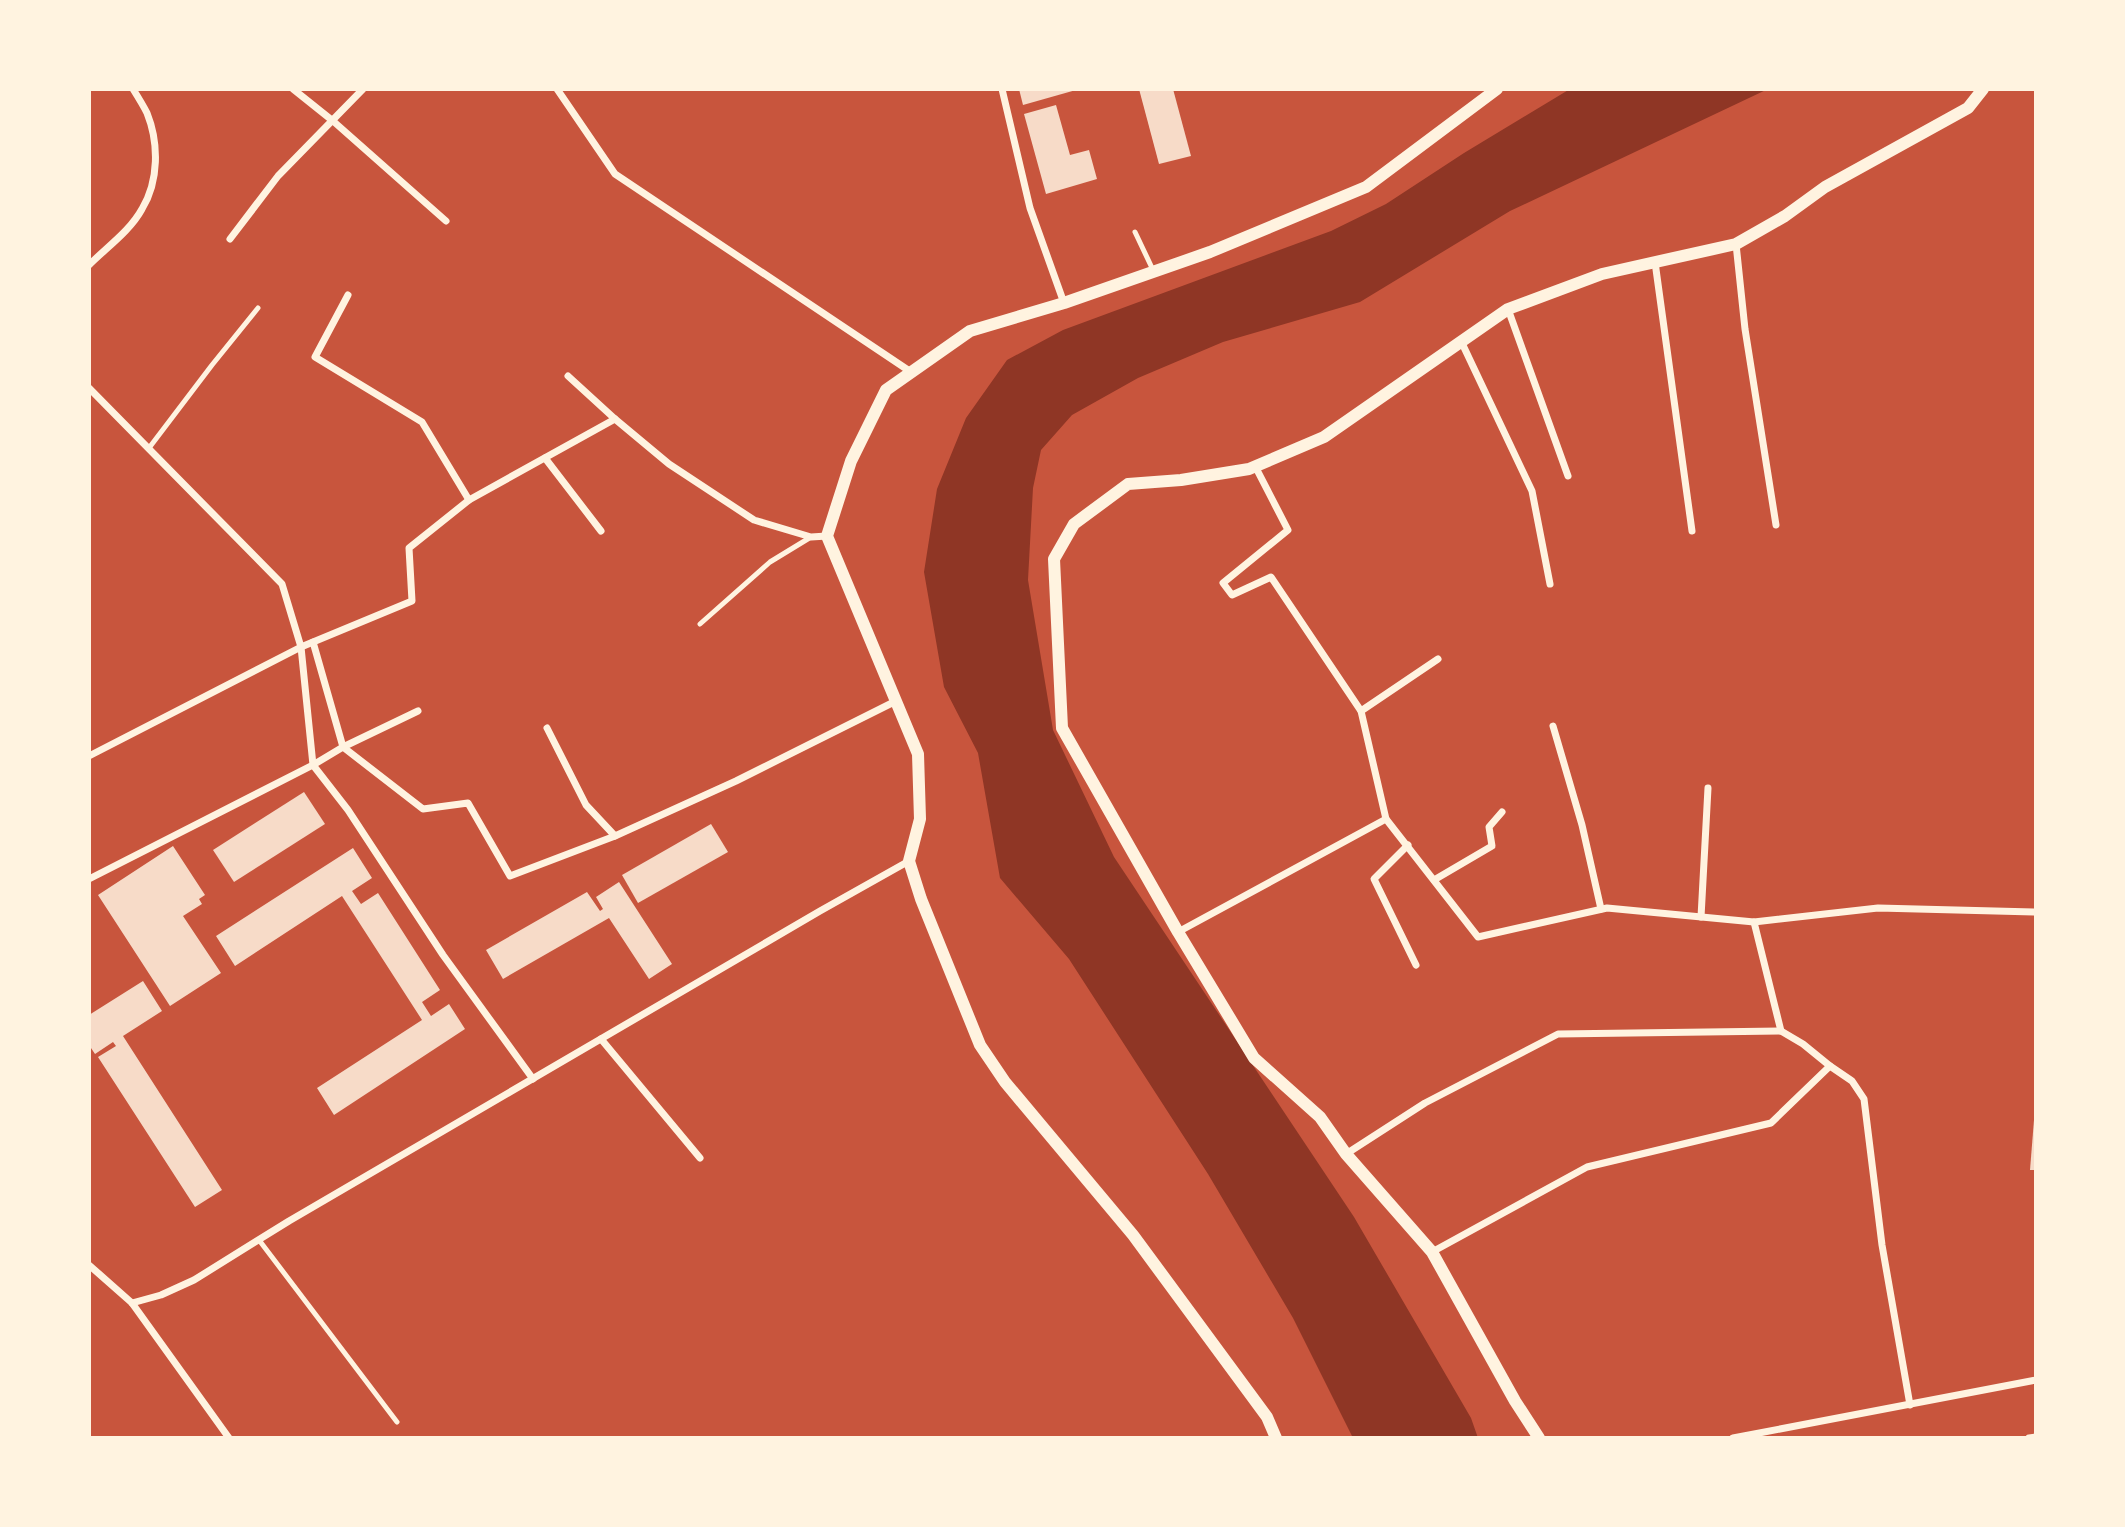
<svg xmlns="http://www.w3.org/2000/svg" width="2125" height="1527" viewBox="0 0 2125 1527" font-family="'Nunito Sans',sans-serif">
  <rect width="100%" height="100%" fill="#c8553d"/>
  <polygon fill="#8f3625" points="1570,89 1768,89 1510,211 1360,302 1223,342 1138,378 1072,415 1041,450 1033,488 1028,580 1053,730 1114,857 1354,1217 1471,1418 1478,1438 1353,1438 1293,1318 1208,1174 1069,959 1000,878 978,753 944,687 924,572 937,489 966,418 1007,360 1063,330 1331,231 1386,204 1464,153"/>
  <g fill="#f7dbc8">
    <polygon points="1019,89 1076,89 1076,90 1023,105"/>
    <polygon points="1139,89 1173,89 1191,156 1159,164"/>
    <polygon points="1056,105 1070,155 1089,150 1097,179 1046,194 1024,114"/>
    <polygon points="304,792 325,824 234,882 213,850"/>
    <polygon points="711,824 728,852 638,903 622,875"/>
    <polygon points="173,846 205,895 199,899 202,904 183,916 221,973 170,1006 98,895"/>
    <polygon points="353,848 372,878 352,891 361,904 378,893 440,990 422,1002 431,1016 449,1004 465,1029 334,1115 317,1088 422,1020 342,896 235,966 216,936"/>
    <polygon points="619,882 672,964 649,979 609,918 503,979 486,950 587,892 600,911 603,909 596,897"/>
    <polygon points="143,981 162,1011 123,1036 222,1190 195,1207 98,1057 116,1046 113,1042 95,1054 89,1045 89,1015"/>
    <polygon points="2034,1120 2036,1120 2036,1170 2030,1170"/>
  </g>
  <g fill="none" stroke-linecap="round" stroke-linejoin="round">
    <g stroke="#fff3e0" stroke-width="5">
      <polyline points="1135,232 1153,270"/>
      <polyline points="149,448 212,365 258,308"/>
      <polyline points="700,624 770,562 811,537"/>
      <polyline points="259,1240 397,1422"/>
    </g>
    <g stroke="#fff3e0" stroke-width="7">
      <polyline points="293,89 333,121 446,221"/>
      <polyline points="557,89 615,174 911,372"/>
      <polyline points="1002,89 1030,208 1064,303"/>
      <polyline points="230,239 278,176 363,89"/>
      <polyline points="1736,244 1745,329 1776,525"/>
      <polyline points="1655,262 1692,531"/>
      <path d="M89,265C107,247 130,231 142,209C159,181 159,143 147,113C143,105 138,97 133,89"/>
      <polyline points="348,295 315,357 422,422 469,500"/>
      <polyline points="1508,309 1568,476"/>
      <polyline points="1461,341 1532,491 1550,584"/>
      <polyline points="568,376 615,419 669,464 754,520 811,537 827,536"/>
      <polyline points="89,388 282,584 301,647 313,765 348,810 443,955 533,1079"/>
      <polyline points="545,458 601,531"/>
      <polyline points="1255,466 1288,530 1223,583 1232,595 1271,577 1361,711 1386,819"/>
      <polyline points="313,642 343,747 423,809 468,803 510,876 615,836 736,781 896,701"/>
      <polyline points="1361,711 1438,659"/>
      <polyline points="1553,726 1582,825 1601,909"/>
      <polyline points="547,728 586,805 615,836"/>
      <polyline points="89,756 301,647 412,601 409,548 469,500 615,419"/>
      <polyline points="1408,845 1374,879 1416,965"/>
      <polyline points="89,879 313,765 343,747 418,711"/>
      <polyline points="1434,880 1492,846 1489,827 1502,812"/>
      <polyline points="1701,917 1708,788"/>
      <polyline points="1754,922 1781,1031"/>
      <polyline points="1178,932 1386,819 1478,937 1607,908 1754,922 1878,908 2036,912"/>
      <polyline points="601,1039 700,1158"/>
      <polyline points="1830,1066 1852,1081 1864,1099 1882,1245 1910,1405"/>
      <polyline points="1346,1154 1425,1103 1558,1034 1781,1031 1803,1044 1830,1066 1771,1123 1587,1167 1432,1252"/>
      <polyline points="89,1265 132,1303 229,1438"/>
      <polyline points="132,1303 161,1295 194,1280 289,1221 820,911 909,861"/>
      <polyline points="1733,1438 2036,1380"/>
      <polyline points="2029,1438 2036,1437"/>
    </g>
    <g stroke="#fff3e0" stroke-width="12">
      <polyline points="1276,1438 1267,1417 1133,1235 1005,1082 980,1045 921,899 909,861 920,819 918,754 827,536 851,461 886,390 970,331 1064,303 1210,252 1366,187 1497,89"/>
      <polyline points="1539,1438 1515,1401 1432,1252 1346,1154 1320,1117 1254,1058 1178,932 1062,728 1054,559 1074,524 1128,484 1181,480 1249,469 1324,437 1508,309 1602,274 1736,244 1785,216 1825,187 1968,108 1983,89"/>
    </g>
  </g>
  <rect width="2125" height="1527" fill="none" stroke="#fff3e0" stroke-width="182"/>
</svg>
